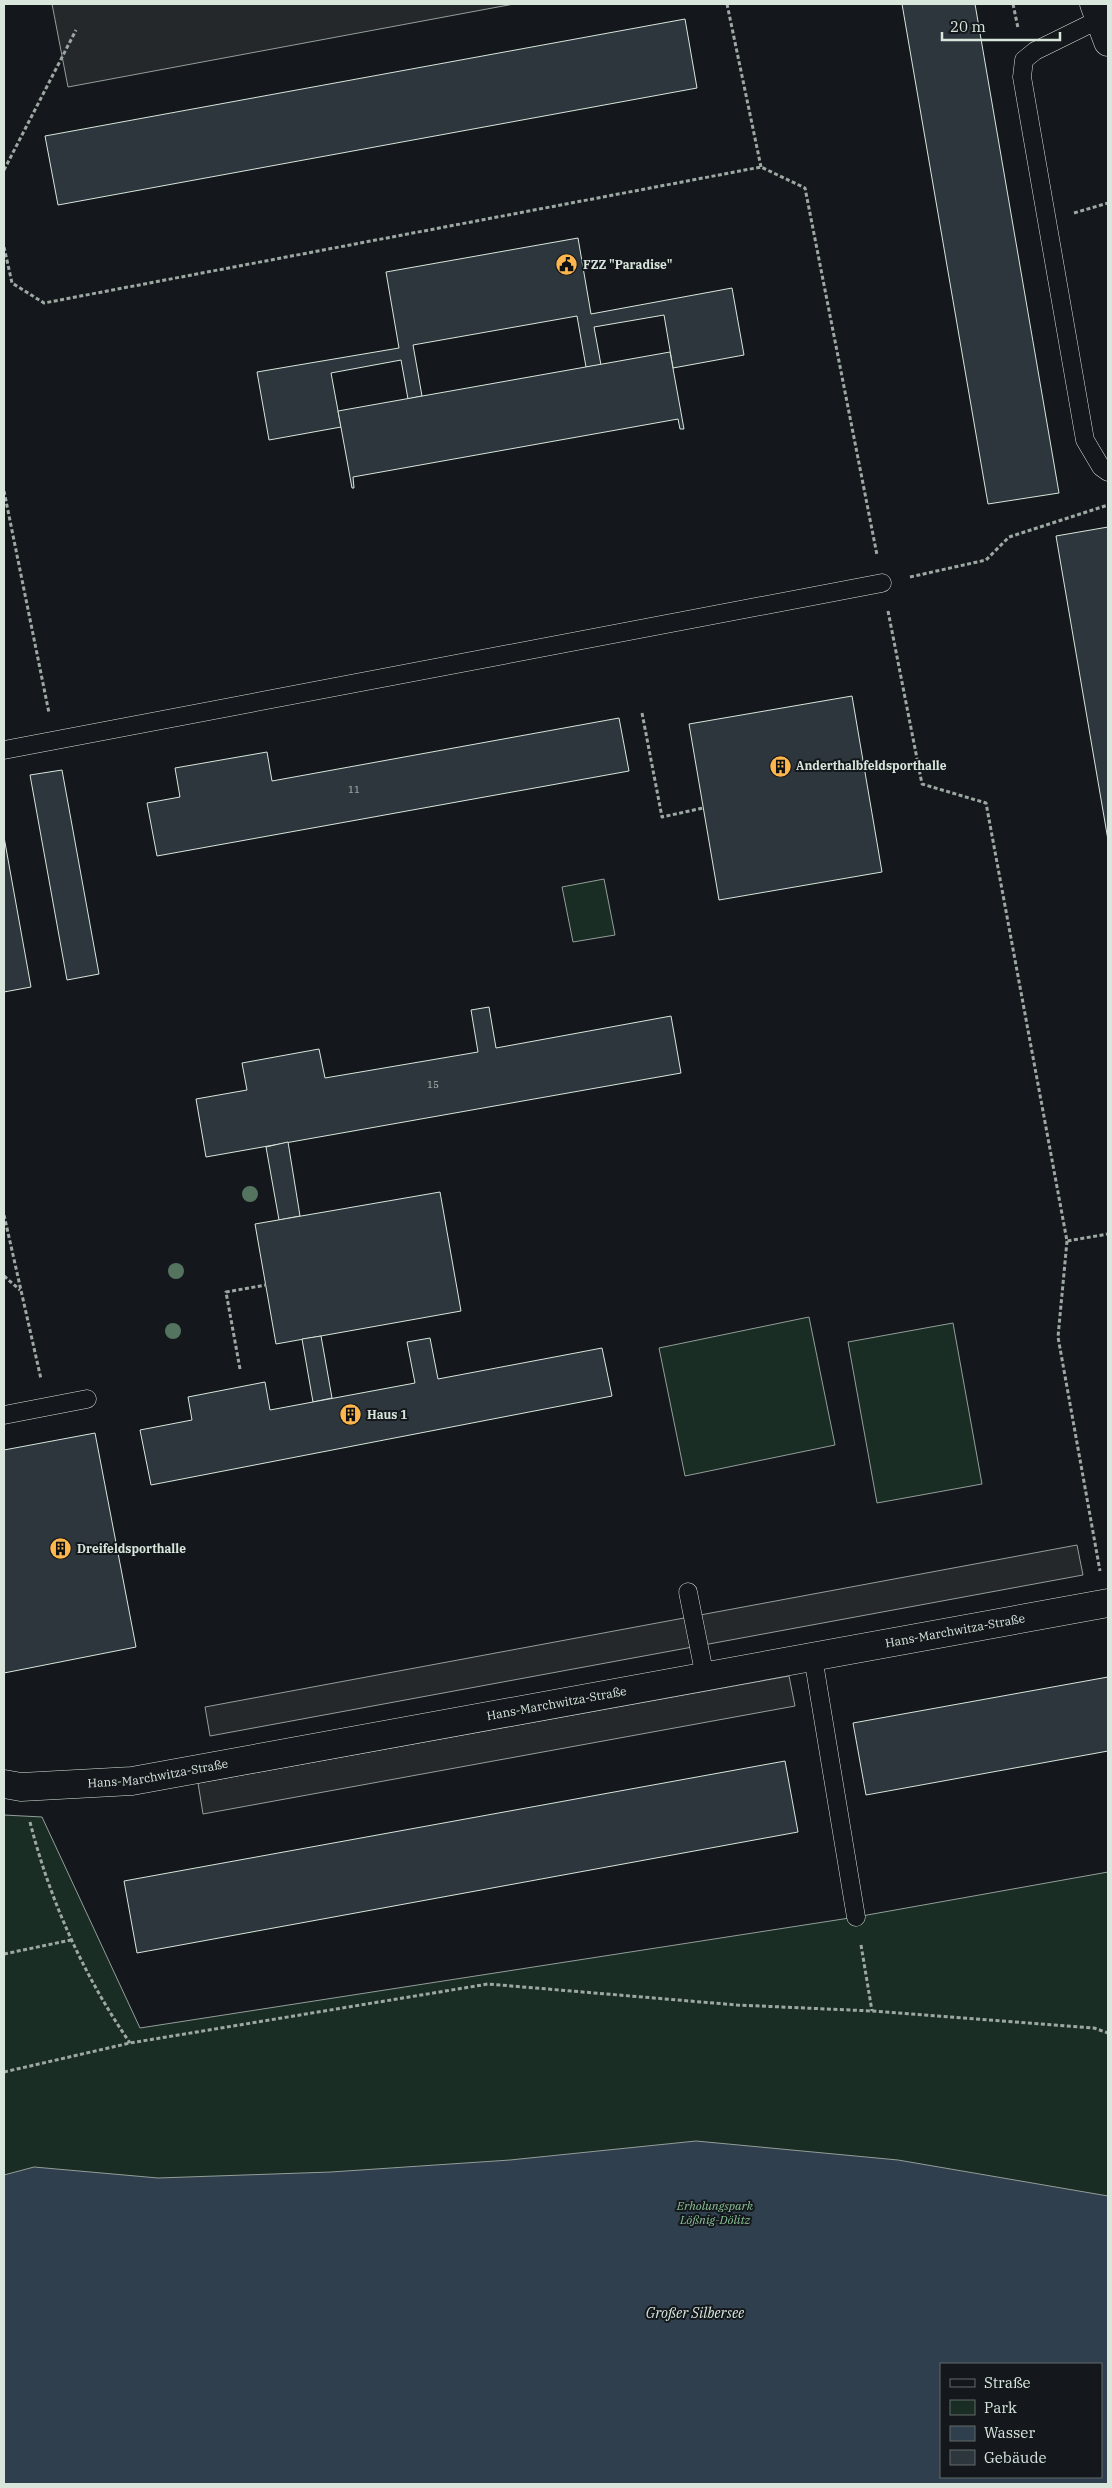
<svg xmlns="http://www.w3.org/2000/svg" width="1112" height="2488" viewBox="0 0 1112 2488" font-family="'IBM Plex Serif',serif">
  <rect width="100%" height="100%" fill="#14181c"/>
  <g fill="#1a2d24" stroke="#939e99" fill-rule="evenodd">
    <polygon points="604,879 615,935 573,942 562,887"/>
    <polygon points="809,1317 835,1445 685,1476 659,1348"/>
    <polygon points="953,1323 982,1484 877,1503 848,1342"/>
    <path d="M4,1815L42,1817L140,2028L856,1917L1108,1872V2484H4ZM941,2364H1101V2477H941Z"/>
  </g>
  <g fill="#24282b" stroke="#939e99">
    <polygon points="52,4 514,4 68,87"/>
    <polygon points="1077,1545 1083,1575 210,1736 205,1707"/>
    <polygon points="789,1676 795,1706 203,1814 198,1783"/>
  </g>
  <path fill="#2f3f4d" stroke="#939e99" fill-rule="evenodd" d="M696,2141L898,2160L1108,2196V2484H4V2175L34,2167L158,2178L331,2172L510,2160ZM941,2364H1101V2477H941Z"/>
  <g fill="#2c363c" stroke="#d8e6dc">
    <polygon points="902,4 975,4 1059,493 988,504"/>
    <polygon points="685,19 697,88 58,205 45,136"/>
    <polygon points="578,238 591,314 732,288 744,355 673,368 664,315 594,327 601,365 586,367 577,316 413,345 422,396 408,399 401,360 331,373 341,427 269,440 257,372 399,348 386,272"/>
    <polygon points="670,352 684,429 680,429 678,419 353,477 354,488 352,488 338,411"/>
    <polygon points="1108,527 1108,840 1056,536"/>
    <polygon points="852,696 882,872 719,900 689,724"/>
    <polygon points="619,718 629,771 157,856 147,803 180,797 175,768 267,752 272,781"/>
    <polygon points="62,770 99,974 67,980 30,775"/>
    <polygon points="4,837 31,987 4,992"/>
    <polygon points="489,1007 496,1048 671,1016 681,1073 206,1157 196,1099 247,1090 242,1063 319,1049 325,1078 478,1052 471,1010"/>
    <polygon points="288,1142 300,1216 279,1220 266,1147"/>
    <polygon points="440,1192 461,1311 276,1344 255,1224"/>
    <polygon points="321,1336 332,1398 313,1402 302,1339"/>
    <polygon points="430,1338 438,1379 602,1348 612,1396 151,1485 140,1430 192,1420 188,1397 265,1382 270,1410 415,1383 407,1342"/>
    <polygon points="95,1433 136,1647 4,1673 4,1450"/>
    <polygon points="1108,1677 1108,1751 866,1795 853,1723"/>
    <polygon points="785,1761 798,1832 137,1953 124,1881"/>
  </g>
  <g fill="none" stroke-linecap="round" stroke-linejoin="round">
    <defs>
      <g id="lane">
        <polyline points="1100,19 1035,51 1024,60 1022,77 1085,440 1101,467 1108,472"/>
        <polyline points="4,750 882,583"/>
        <polyline points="4,1415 87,1399"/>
        <polyline points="688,1592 705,1677"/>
        <polyline points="813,1657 856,1917"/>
      </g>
      <g id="street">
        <polyline points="1094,4 1108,42"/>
        <path id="s1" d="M4,1784L21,1787L132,1781L1108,1603"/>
      </g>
    </defs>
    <use href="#lane" stroke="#d8e6dc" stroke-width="19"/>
    <use href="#street" stroke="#d8e6dc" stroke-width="29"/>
    <g stroke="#9da8a2" stroke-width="3" stroke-dasharray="4 2.5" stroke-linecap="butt">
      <polyline points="727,4 761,167"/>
      <polyline points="1013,4 1018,28"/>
      <polyline points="4,170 76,30"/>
      <polyline points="1074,213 1108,203"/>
      <polyline points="4,247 12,283 44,303 761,167 805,188 877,555"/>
      <polyline points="4,491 49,713"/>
      <polyline points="910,577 986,560 1009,537 1108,505"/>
      <polyline points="888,611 922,784 986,803 1067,1241 1108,1234"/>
      <polyline points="642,713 662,817 703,808"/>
      <polyline points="4,1215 41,1379"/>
      <polyline points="1067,1241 1058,1337 1100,1571"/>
      <polyline points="4,1276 20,1290"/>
      <polyline points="240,1369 226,1292 266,1285"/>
      <path d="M30,1822C50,1901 84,1976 130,2043"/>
      <polyline points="861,1945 872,2011"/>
      <polyline points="4,1954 71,1940"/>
      <polyline points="4,2072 130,2043 488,1984 737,2005 872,2011 1094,2028 1108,2033"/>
    </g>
    <use href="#lane" stroke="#14181c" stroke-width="18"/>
    <use href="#street" stroke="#14181c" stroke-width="28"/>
  </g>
  <g fill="#55745f">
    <circle cx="250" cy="1194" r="8"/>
    <circle cx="176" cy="1271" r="8"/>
    <circle cx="173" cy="1331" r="8"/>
  </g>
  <defs>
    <symbol id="civic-disc" viewBox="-11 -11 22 22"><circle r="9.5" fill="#ffb74d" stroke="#14181c"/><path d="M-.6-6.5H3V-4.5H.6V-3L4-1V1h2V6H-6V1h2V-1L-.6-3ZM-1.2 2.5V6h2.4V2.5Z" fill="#111"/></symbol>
    <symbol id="building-disc" viewBox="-11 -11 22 22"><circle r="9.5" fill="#ffb74d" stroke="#14181c"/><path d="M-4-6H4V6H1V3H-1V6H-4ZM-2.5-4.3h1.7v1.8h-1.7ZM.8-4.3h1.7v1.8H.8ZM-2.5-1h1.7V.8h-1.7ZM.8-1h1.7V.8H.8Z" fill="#111"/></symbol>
  </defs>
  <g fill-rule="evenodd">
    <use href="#civic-disc" x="554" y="252" width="25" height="25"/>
    <use href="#building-disc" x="768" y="754" width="25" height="25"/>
    <use href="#building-disc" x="338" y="1402" width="25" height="25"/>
    <use href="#building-disc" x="48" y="1536" width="25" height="25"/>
  </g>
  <g text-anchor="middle" stroke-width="4" stroke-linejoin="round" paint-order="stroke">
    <g font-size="10" fill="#adbab4">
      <text x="354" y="793">11</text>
      <text x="433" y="1088">15</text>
    </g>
    <g font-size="12" font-weight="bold" fill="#d8e6dc" stroke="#14181c" text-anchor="start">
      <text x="583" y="269">FZZ "Paradise"</text>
      <text x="796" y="770">Anderthalbfeldsporthalle</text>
      <text x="367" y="1419">Haus 1</text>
      <text x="77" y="1553">Dreifeldsporthalle</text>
    </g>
    <g font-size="12" fill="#d8e6dc" stroke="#14181c">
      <text dy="4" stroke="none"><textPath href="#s1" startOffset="965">Hans-Marchwitza-Straße</textPath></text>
      <text dy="4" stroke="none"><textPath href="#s1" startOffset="560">Hans-Marchwitza-Straße</textPath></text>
      <text dy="4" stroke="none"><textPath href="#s1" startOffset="155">Hans-Marchwitza-Straße</textPath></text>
    </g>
    <g font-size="12" font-style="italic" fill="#8ac095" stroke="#14181c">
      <text x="715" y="2210">Erholungspark<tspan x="715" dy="14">Lößnig-Dölitz</tspan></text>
    </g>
    <g font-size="14" font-style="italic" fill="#d8e6dc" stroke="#14181c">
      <text x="695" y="2318">Großer Silbersee</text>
    </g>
  </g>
  <rect width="1112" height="2488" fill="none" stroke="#d8e6dc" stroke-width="10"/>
  <rect x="940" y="2363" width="162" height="115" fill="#14181c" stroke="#626a69"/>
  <rect x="950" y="2379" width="25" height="8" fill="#14181c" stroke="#626a69"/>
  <text x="984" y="2388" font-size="15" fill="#d8e6dc">Straße</text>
  <rect x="950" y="2400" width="25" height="15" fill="#1a2d24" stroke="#626a69"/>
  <text x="984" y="2413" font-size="15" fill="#d8e6dc">Park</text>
  <rect x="950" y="2426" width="25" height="15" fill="#2f3f4d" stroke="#626a69"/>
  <text x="984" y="2438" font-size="15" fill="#d8e6dc">Wasser</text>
  <rect x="950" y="2450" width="25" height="15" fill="#2c363c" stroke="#626a69"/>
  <text x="984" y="2463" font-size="15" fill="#d8e6dc">Gebäude</text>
  <path d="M942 32v8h118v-8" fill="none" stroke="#d8e6dc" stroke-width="2.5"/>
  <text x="950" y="32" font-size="15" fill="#d8e6dc" stroke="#14181c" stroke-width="4" paint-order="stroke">20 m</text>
</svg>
